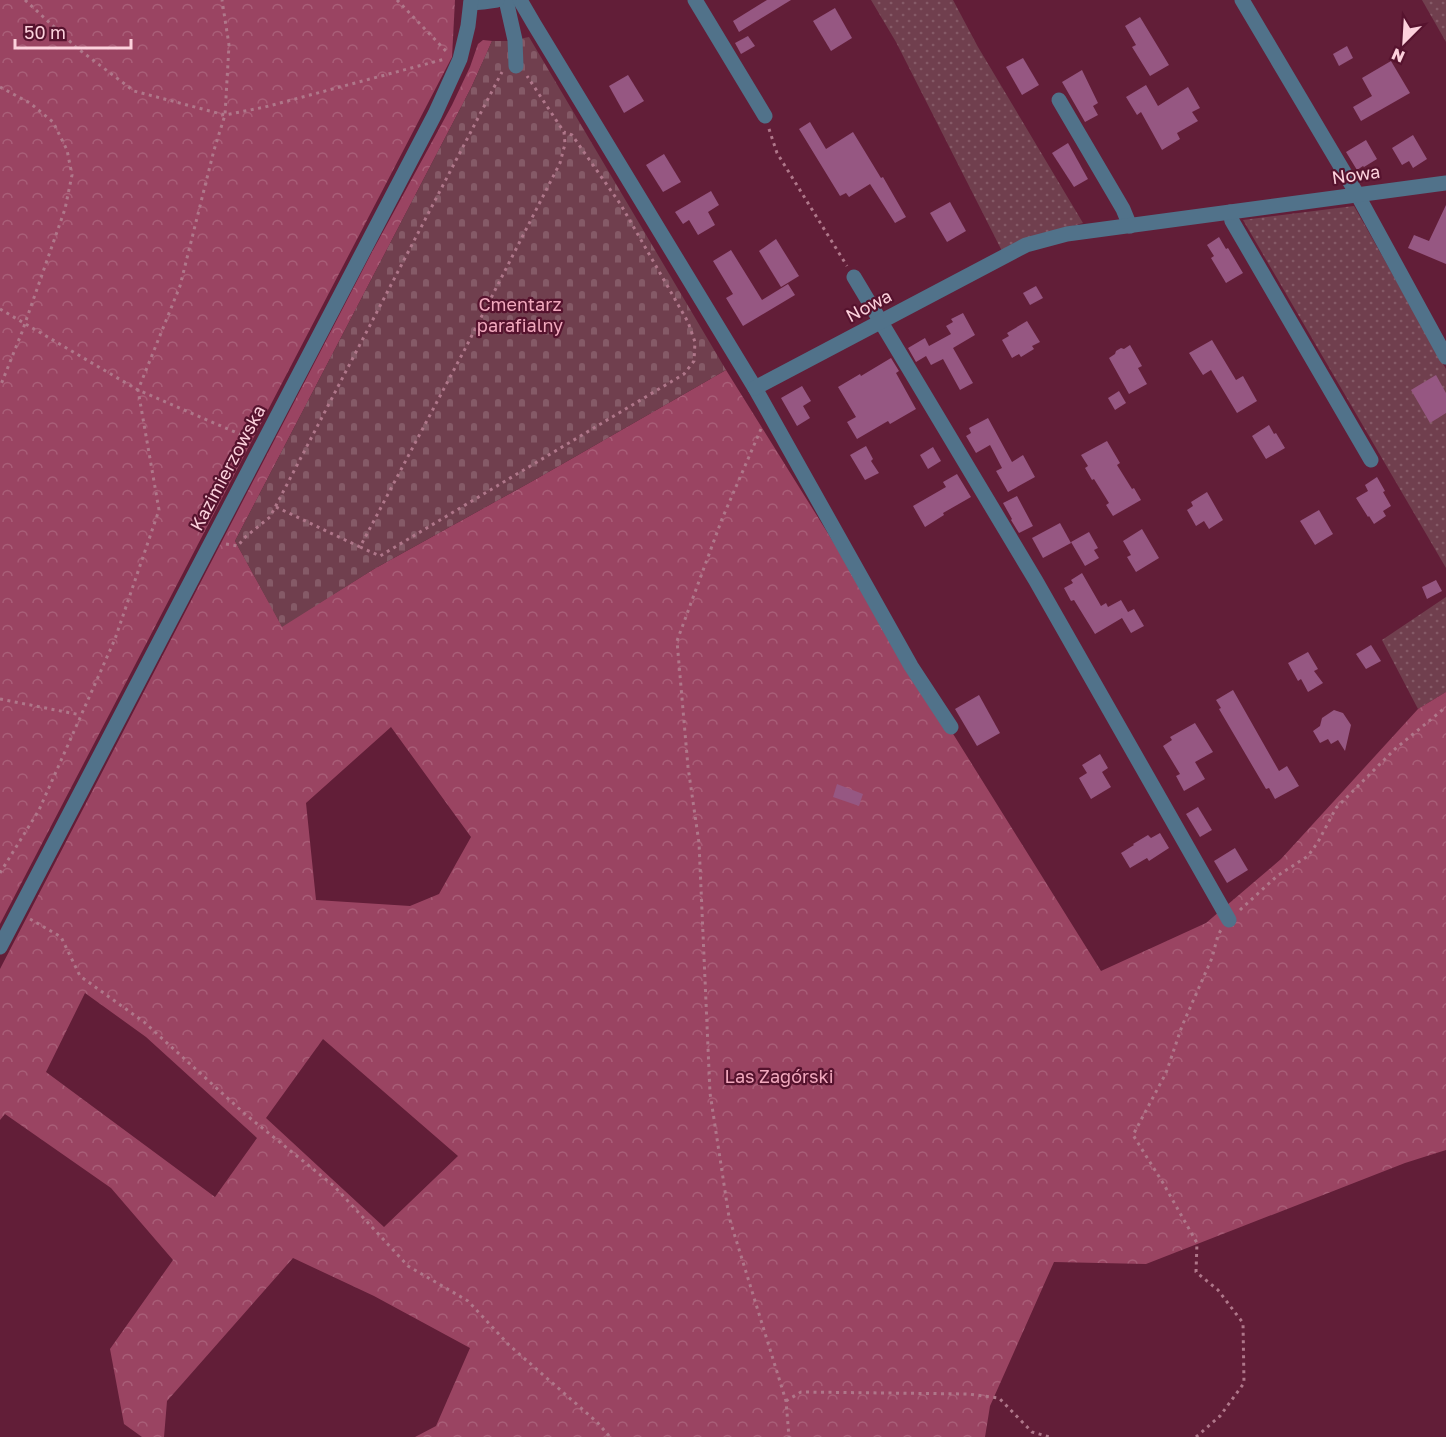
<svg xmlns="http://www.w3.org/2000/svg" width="1446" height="1437" viewBox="0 0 1446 1437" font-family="'Golos Text',sans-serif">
  <defs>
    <pattern id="grass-dots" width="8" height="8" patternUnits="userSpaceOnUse" patternTransform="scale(1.5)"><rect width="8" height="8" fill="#703f4e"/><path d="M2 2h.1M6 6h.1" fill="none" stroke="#855a67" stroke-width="1.8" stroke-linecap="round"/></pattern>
    <pattern id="forest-crowns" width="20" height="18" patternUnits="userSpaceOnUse" patternTransform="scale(1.5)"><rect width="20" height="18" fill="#9a4462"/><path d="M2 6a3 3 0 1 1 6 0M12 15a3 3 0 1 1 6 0" fill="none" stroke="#a95e78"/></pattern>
    <pattern id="cemetery-stones" width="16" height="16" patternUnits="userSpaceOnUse" patternTransform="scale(1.5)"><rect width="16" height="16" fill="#703f4e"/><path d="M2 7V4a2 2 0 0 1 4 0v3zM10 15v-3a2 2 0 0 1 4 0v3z" fill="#855a67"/></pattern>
  </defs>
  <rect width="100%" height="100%" fill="#621e38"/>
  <g fill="url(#grass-dots)">
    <polygon points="871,0 953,0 978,47 1083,223 1029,239 1002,251 896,42"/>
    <polygon points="1422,0 1446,0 1446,42"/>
    <polygon points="1354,206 1446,369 1446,568 1243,220"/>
    <polygon points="1446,597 1446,692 1418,709 1382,640"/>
  </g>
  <g fill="url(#forest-crowns)" fill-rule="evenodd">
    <polygon points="0,0 455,0 452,57 0,924"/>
    <path d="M483,40L492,41L471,88L235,541L282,626L374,569L538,478L726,370L1101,971L1206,923L1281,859L1418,709L1446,692V1150L1405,1163L1146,1264L1054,1262L990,1406L985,1437H415L436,1426L470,1348L374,1296L293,1258L167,1401L164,1437H142L124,1424L110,1349L173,1260L111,1188L5,1114L0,1120V969L372,252L452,105L470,67L478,44ZM391,727L471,837L439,894L410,906L316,900L306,803ZM85,993L146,1037L257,1138L215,1197L46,1072ZM323,1039L458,1156L384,1227L266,1118Z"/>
  </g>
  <polygon fill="url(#cemetery-stones)" points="529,37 726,370 538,478 374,569 282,627 235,541 471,88 492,41 509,41"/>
  <g fill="#965782">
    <polygon points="767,0 791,0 739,32 733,21"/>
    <polygon points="835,8 852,38 831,51 813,21"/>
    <polygon points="1140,17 1169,65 1150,76 1132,47 1136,45 1125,26"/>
    <polygon points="748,36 755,46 741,54 735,43"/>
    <polygon points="1347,46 1353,58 1339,66 1333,54"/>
    <polygon points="1023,58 1039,85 1022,95 1006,67"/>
    <polygon points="1391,61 1410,93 1361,121 1353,107 1372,96 1362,78"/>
    <polygon points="1082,70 1098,103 1093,106 1098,115 1085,122 1062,82"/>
    <polygon points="628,75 644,101 624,113 609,86"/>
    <polygon points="1146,85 1158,106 1188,87 1200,108 1192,112 1198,121 1177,133 1180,139 1162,150 1141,112 1137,115 1126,97"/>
    <polygon points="810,122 826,149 853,132 881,178 883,177 906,217 895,223 870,184 849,197 846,193 840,196 799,129"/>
    <polygon points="1413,135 1427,159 1413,168 1409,161 1402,165 1392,148"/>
    <polygon points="1366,140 1377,159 1364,167 1363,166 1357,170 1346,152"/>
    <polygon points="1068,143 1088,179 1074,187 1052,153"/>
    <polygon points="664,154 681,182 663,192 646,165"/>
    <polygon points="711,191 719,205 708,212 715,225 698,235 689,220 683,224 675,212"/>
    <polygon points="950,202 966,231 947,242 930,213"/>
    <polygon points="1446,205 1446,264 1408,248 1414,235 1429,241"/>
    <polygon points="1219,237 1226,249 1228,248 1243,273 1226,283 1211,258 1214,256 1207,245"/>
    <polygon points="776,239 799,276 781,287 759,251"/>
    <polygon points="731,250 762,300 788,284 795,295 743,326 726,298 733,294 713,261"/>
    <polygon points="1036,286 1043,298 1030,305 1023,293"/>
    <polygon points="963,313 975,335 953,348 973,383 960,390 943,359 931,365 926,356 916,362 908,348 925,338 929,346 951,334 946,326 953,322 951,319"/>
    <polygon points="1027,321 1040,342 1032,346 1034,349 1021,357 1019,354 1012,358 1002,340 1009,336 1007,333"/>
    <polygon points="1212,340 1236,380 1243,376 1257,401 1237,413 1211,370 1203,375 1189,353"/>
    <polygon points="1130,345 1142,366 1138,368 1147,384 1129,394 1109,358 1115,354 1116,351 1121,348 1124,349"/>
    <polygon points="891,358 899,371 896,373 916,409 890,424 888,421 857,439 847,422 856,417 838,387 860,374 861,376"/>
    <polygon points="1436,375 1446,393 1446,413 1430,423 1411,390"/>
    <polygon points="802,386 811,401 803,406 810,418 797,426 781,398"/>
    <polygon points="1119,391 1126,403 1115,410 1108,398"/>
    <polygon points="988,418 1012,462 1023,455 1035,477 1008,492 996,471 1002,468 990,445 976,453 966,436 971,433 969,428"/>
    <polygon points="1269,425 1274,434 1276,433 1285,448 1266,459 1252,436"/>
    <polygon points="1107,441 1120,463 1117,465 1132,489 1134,488 1141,500 1113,516 1106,505 1109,503 1094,479 1092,480 1085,468 1088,466 1081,455"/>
    <polygon points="866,446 873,459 871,461 879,473 865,480 850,455"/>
    <polygon points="933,447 941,461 928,469 920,455"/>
    <polygon points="957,474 971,497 943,513 944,515 925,527 913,506 946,487 943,482"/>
    <polygon points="1377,477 1385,491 1383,492 1391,506 1383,511 1386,516 1374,524 1369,516 1368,517 1356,498 1368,491 1365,485"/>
    <polygon points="1207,492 1223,520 1209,529 1204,521 1196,526 1187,510 1193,506 1191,502"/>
    <polygon points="1017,496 1033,526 1019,533 1011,520 1012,519 1003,503"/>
    <polygon points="1319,510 1333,534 1315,545 1300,521"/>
    <polygon points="1060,523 1071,543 1043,558 1032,538"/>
    <polygon points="1142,529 1159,558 1136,572 1127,557 1131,555 1123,541"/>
    <polygon points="1089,532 1098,548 1094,550 1099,558 1085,566 1071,542"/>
    <polygon points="1082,573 1101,606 1106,603 1108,607 1121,600 1128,612 1134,609 1144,626 1131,633 1122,618 1095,634 1074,600 1071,601 1064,588 1073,583 1071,580"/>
    <polygon points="1436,580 1442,591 1427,599 1422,587"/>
    <polygon points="1371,645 1381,661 1366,669 1356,654"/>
    <polygon points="1308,652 1318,669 1314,671 1323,683 1308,692 1301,679 1298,681 1288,663"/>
    <polygon points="1233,690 1279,771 1287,766 1299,786 1275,799 1269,788 1266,789 1219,709 1221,708 1216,700"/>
    <polygon points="979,695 1000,733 977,746 955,709"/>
    <polygon points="1334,710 1343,713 1351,725 1345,751 1338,740 1331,744 1328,739 1320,743 1313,731 1320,726 1322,718"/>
    <polygon points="1195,723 1213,752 1195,762 1205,779 1184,791 1176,776 1180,774 1163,746 1172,740 1170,737"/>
    <polygon points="1100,754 1108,768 1102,772 1111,787 1091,799 1079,778 1087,773 1082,765"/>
    <polygon points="837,784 863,794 859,806 833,797"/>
    <polygon points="1198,807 1212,830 1200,837 1186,814"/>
    <polygon points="1160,833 1169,848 1149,861 1147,858 1130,868 1121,853 1134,845 1133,844 1148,835 1151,838"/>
    <polygon points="1235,848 1248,870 1227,883 1214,861"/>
  </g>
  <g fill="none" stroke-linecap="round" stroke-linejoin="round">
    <g stroke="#af778a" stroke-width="3" stroke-dasharray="3 4.5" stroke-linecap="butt">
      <polyline points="25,0 77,48 134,91 225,115 265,107 445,59"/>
      <polyline points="397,0 446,51"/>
      <polyline points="0,87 30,103 53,122 67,150 72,175 65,209 22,332 0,387"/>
      <polyline points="769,129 777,153 847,266"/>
      <polyline points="0,309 138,390 251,439"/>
      <polyline points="761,429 722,519 677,641 688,767 699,843 710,1093 729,1217 786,1401 789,1437"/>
      <polyline points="276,507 360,547 466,347 560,163 565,144 564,132 527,76"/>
      <polyline points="226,544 238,546 244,538 270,517 502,72"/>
      <polyline points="360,547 380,556 684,374 694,361 695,342 688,322 621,205 572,135 564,132"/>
      <polyline points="0,699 81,715"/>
      <polyline points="0,873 39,810 115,639 159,510 138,390 180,286 214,150 225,115 229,45 222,0"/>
      <polyline points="1240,910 1277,876 1308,856 1318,842 1336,808 1395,749 1446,707"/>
      <polyline points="30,919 61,937 80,976 144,1022 245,1114 334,1186 408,1266 468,1301 509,1345 597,1422 610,1437"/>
      <polyline points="786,1401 801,1392 968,1394 999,1398 1032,1432 1050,1437"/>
      <polyline points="1196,1437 1220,1416 1244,1383 1243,1323 1218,1290 1196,1272 1197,1243 1163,1183 1133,1135 1166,1073 1182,1026 1212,958 1218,935 1221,930"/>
    </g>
    <g stroke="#51728a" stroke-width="15">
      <polyline points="506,0 515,40 516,66"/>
      <polyline points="520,0 534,24 755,388 911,666 951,727"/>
      <polyline points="695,0 765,116"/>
      <polyline points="1242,0 1357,194 1446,357"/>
      <polyline points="471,3 483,2 497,0"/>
      <polyline points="1059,100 1123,209 1130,226"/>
      <polyline points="1230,212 1232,221 1371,460"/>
      <polyline points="854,277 1036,581 1229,920"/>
      <polyline points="755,388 1026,245 1067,234 1446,183"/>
      <polyline points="0,947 435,114 460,59 468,26 471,0"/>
    </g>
  </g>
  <g text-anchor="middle" stroke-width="4.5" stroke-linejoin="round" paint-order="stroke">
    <g font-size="18" fill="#fcd1dc" stroke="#56132e">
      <text transform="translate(1356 175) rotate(-8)" y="6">Nowa</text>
      <text transform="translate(869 306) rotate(-28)" y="6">Nowa</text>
      <text transform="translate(228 468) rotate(-62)" y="6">Kazimierzowska</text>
    </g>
    <g font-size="18" fill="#f2a9be" stroke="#56132e">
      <text x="520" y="311">Cmentarz<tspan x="520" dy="21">parafialny</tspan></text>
      <text x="779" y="1083">Las Zagórski</text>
    </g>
  </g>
  <g transform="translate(1404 42) rotate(204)" stroke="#56132e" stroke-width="4.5" paint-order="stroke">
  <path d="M0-4.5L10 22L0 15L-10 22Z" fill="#fcd1dc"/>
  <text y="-9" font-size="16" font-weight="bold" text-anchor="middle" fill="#fcd1dc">N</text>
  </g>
  <path d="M15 39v9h116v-9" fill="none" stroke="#fcd1dc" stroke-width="3"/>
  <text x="24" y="39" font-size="18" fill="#fcd1dc" stroke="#56132e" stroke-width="4.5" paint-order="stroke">50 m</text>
</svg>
